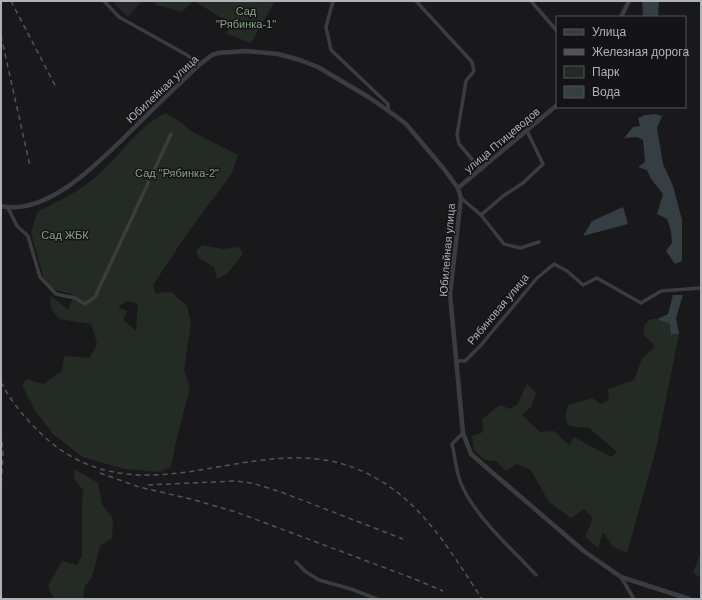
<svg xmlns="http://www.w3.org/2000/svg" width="702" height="600" viewBox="0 0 702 600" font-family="Helvetica,sans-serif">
  <rect width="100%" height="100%" fill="#19191b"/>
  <polygon fill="#252628" points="117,1 142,1 128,17 114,4"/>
  <g fill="#242b24" fill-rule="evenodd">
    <polygon points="156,1 193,1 182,12 154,4"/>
    <polygon points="194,1 275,1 251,43 227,34 230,23"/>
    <path d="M166,113L182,123L191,131L238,155L232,173L184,238L153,285L155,293L171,292L187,306L191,323L184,370L190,388L176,441L171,467L160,472L124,469L83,457L54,435L34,409L22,385L27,379L43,384L62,371L64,356L90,358L97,343L91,324L59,319L51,308L50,295L68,310L74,295L55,290L44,279L31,233L37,212C58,201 80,192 98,175C120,155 139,126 166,113ZM127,301L138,304L136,331L123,320L127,311L118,307Z"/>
    <polygon points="202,245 223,249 239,247 243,254 227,274 217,279 214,267 198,257 196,251"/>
    <polygon points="651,319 657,319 671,324 671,335 679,334 656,449 627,553 613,547 603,532 598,548 585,537 593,518 584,509 571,518 549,502 530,469 517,464 506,471 496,461 485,460 474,450 472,436 483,432 482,419 500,405 510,409 517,405 527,384 536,393 531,407 522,415 540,432 554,431 569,445 574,437 611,457 617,452 589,428 569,426 565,417 568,405 592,398 600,404 609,400 608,389 634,380 642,359 655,346 644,335 644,325"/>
    <polygon points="75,469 98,483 102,504 113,519 112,538 100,546 92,577 85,586 83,599 54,599 48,586 62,561 77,565 82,556 82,509 83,490 74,478"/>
    <polygon points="700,554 701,554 700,577 693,573"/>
  </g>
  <g fill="#343e43">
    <polygon points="642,1 659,1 658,17 642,17 643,12"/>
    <polygon points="655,114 662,116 657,128 663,164 673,186 682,220 682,261 675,264 666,251 672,243 671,231 667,219 657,214 663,194 651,179 647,170 638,167 645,162 643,140 637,137 624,138 633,127 640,126 638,118 645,115"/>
    <polygon points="623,207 628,224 583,236 592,221"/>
    <polygon points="673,295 683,295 676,318 679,334 671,335 670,324 657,319 668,314"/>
  </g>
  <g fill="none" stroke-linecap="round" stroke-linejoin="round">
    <g stroke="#3b3c40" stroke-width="3.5">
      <polyline points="104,1 119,17 187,55 199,65"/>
      <polyline points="333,1 326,27 331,50 388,104 388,110"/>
      <polyline points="416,1 472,62 474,71 466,81 457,135 459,144 481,170"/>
      <polyline points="531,1 557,31"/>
      <polyline points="461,198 481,215 504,244 520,248 539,242"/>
      <polyline points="8,208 17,226 28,236 40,277 56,294 75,298 85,304 95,297 171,134"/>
      <polyline points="481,215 503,196 523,183 543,164 527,131"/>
      <polyline points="457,361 465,361 481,345 537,278 554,264 567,271 583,285 597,278 641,303 661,291 701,288"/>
      <path d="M463,433L452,444C455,456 456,470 460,481C473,515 511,548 536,575"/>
      <polyline points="296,562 306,572 319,580 351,589 377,599"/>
      <polyline points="621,577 634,599"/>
    </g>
    <g stroke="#3b3c40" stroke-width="4.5">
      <polyline points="621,17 629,1"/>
      <polyline points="458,188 557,105"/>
      <path d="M1,206C49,217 104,157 135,127C156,106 177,86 199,65L212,55L218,53L245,51L278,54L300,60L318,67L370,98L397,117L406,124L444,169L458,188L461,198L450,294L463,433L471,454L487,468L585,552L621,577L689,599"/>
    </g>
    <g stroke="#525558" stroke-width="1.5" stroke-dasharray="5 4" stroke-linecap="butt">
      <polyline points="11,1 57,89"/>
      <polyline points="1,36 30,166"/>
      <path d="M1,382C12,404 30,424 48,440C146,523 255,427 357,469C418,494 447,546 482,599"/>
      <polyline points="1,433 3,453 1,487"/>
      <polyline points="100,473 139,487 191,499 236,512 412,578 443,591"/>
      <polyline points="148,485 235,481 252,483 281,492 403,539"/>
    </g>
  </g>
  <g text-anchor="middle" stroke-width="3" stroke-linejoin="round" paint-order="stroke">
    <g font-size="11" fill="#89a286" stroke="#141416">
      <text x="246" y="15">Сад<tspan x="246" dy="13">"Рябинка-1"</tspan></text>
      <text x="177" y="177">Сад "Рябинка-2"</text>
      <text x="65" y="239">Сад ЖБК</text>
    </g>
    <g font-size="11" fill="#adb3b9" stroke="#141416">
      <text transform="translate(162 89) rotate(-43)" y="4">Юбилейная улица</text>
      <text transform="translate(502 140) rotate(-40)" y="4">улица Птицеводов</text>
      <text transform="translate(447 250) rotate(-85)" y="4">Юбилейная улица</text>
      <text transform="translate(498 309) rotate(-50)" y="4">Рябиновая улица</text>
    </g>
  </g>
  <rect width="702" height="600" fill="none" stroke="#adb3b9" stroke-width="4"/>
  <rect x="556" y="16" width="130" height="92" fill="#141416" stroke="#515457"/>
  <rect x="564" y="29" width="20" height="6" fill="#3b3c40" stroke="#515457"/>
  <text x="592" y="36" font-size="12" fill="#adb3b9">Улица</text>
  <rect x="564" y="49" width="20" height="6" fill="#525558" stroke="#515457"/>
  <text x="592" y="56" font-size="12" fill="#adb3b9">Железная дорога</text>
  <rect x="564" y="66" width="20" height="12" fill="#242b24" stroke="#515457"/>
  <text x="592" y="76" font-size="12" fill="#adb3b9">Парк</text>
  <rect x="564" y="86" width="20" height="12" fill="#343e43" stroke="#515457"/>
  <text x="592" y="96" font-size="12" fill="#adb3b9">Вода</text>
</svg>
